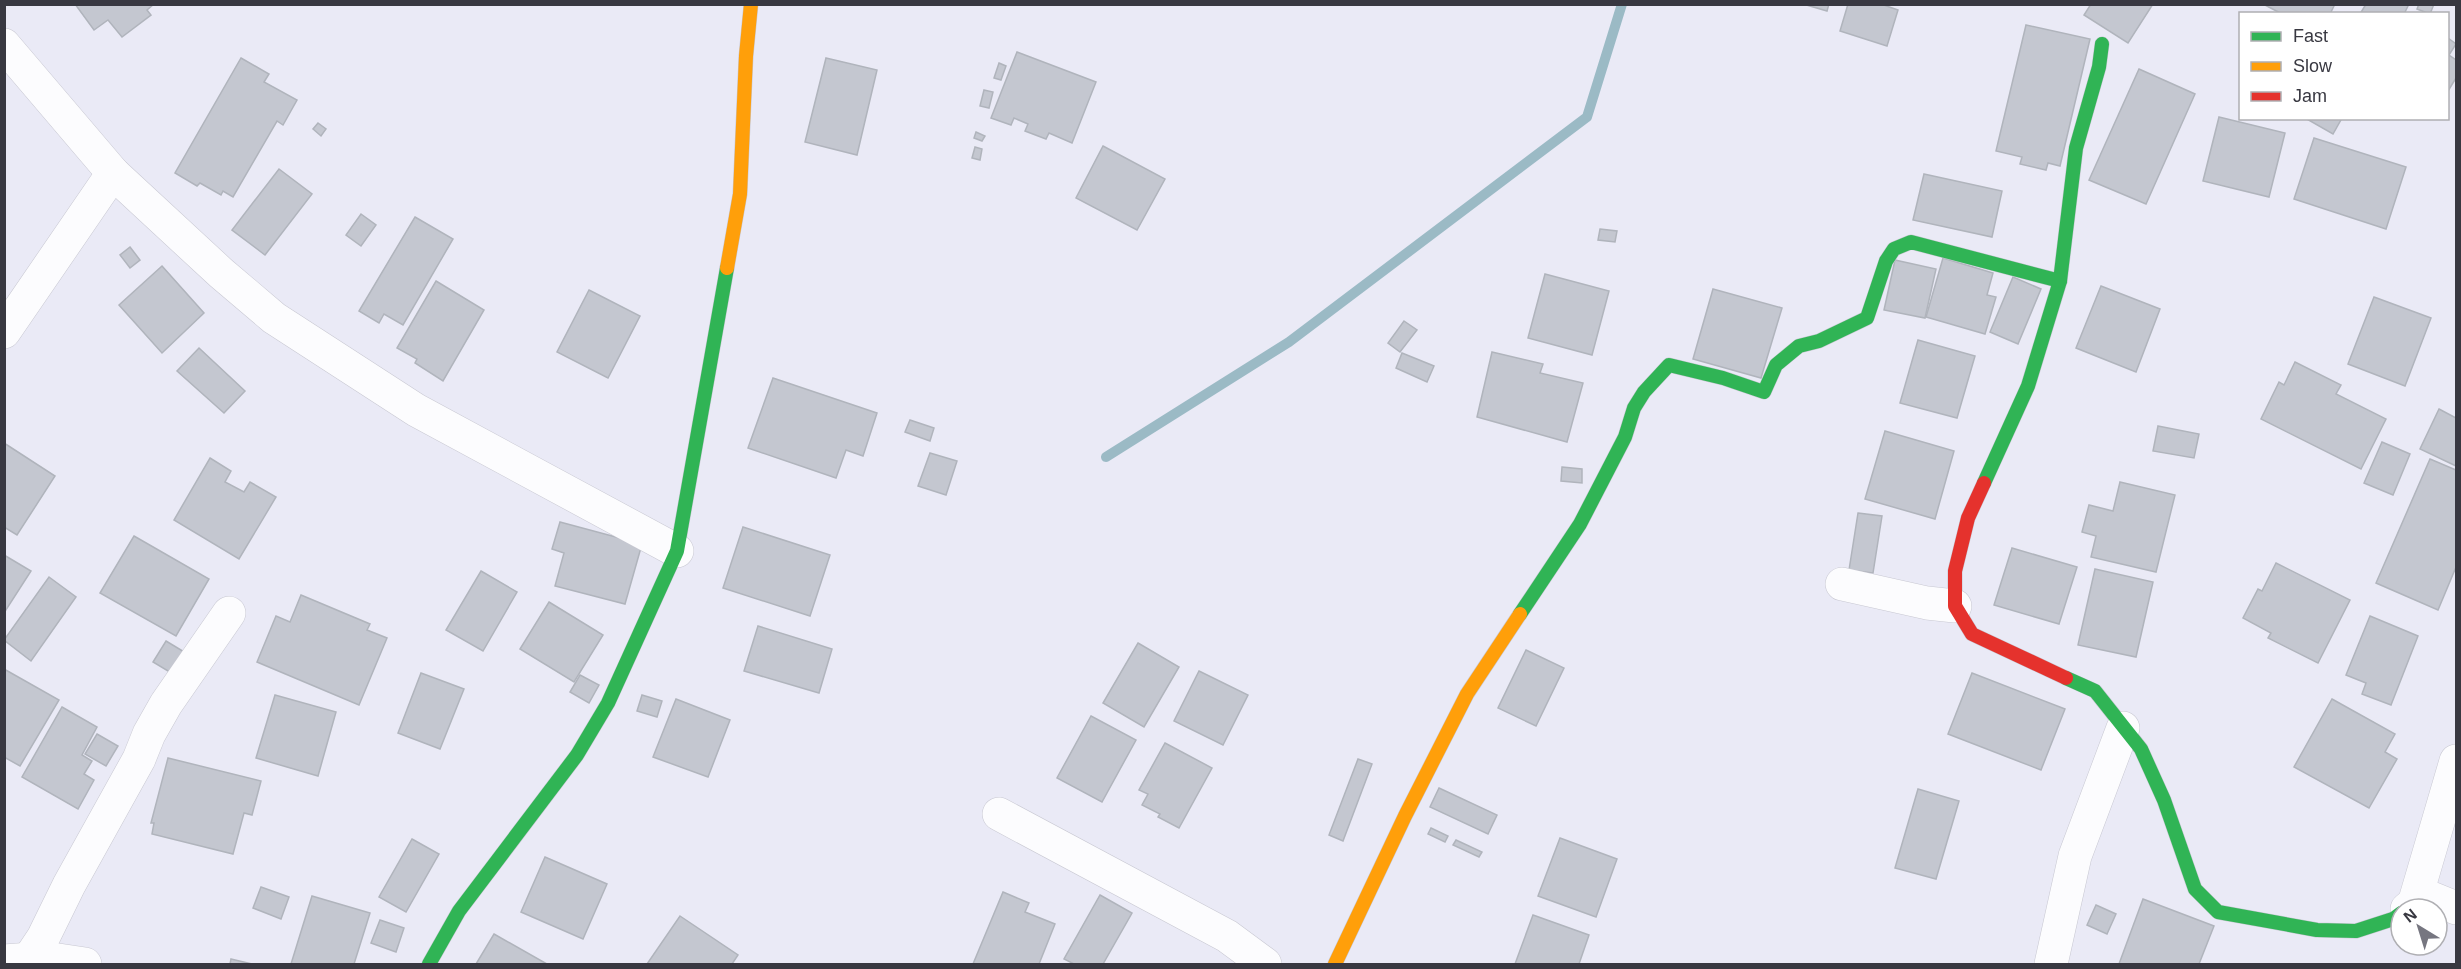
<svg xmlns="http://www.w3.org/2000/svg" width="2461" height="969" viewBox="0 0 2461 969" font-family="Arial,sans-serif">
  <rect width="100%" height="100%" fill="#eaeaf6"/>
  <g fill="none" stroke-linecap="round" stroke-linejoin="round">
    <polyline stroke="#9bbac5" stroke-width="10" points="1106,457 1289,342 1587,117 1622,4"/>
  </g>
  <g fill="#c4c7d0" stroke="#b0b4bc" stroke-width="1.5">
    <polygon points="75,4 154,4 147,10 151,15 122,37 108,20 94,30"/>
    <polygon points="1803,4 1829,4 1827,11"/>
    <polygon points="1848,4 1881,4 1898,10 1887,46 1840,31"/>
    <polygon points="2091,4 2153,4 2128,43 2084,15"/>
    <polygon points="2335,4 2330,14 2282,14 2265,5"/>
    <polygon points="2366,4 2409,4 2404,14 2360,14"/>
    <polygon points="2419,4 2434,4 2430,14 2417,9"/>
    <polygon points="2026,25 2090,39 2060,166 2048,163 2046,170 2020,164 2022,157 1996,151"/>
    <polygon points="2448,38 2456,44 2449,55 2456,60 2456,78 2448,91"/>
    <polygon points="1017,52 1096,82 1072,143 1049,133 1046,139 1025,131 1028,124 1014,118 1011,125 991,118"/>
    <polygon points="241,58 269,74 264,82 297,100 283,125 277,121 233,197 223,191 221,195 200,183 197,186 175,173"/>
    <polygon points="826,58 877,70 857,155 805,142"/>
    <polygon points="999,63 1006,66 1001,80 994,78"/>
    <polygon points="2139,69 2195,94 2146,204 2089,180"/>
    <polygon points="984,90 993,92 989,108 980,106"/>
    <polygon points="2219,117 2285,133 2269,197 2203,181"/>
    <polygon points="2305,118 2342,118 2333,134"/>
    <polygon points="318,123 326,129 321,136 313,129"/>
    <polygon points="976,132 985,136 982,141 974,138"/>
    <polygon points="2314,138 2406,167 2386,229 2294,199"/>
    <polygon points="1103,146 1165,179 1137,230 1076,198"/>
    <polygon points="975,147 982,149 980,160 972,158"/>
    <polygon points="279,169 312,194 265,255 232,230"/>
    <polygon points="1924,174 2002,191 1992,237 1913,220"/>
    <polygon points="361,214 376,225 361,246 346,235"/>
    <polygon points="415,217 453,239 403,325 384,314 379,323 359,311"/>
    <polygon points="1600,229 1617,231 1615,242 1598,240"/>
    <polygon points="130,247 140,260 130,268 120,255"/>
    <polygon points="1943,258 1993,273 1987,295 1996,297 1985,334 1926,317"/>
    <polygon points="1895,260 1936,269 1925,318 1884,310"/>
    <polygon points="162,266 204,313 162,353 119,305"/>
    <polygon points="1545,274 1609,291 1592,355 1528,338"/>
    <polygon points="2013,277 2041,289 2018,344 1990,332"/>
    <polygon points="436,281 484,310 443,381 415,363 417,359 397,348"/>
    <polygon points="2101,286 2160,309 2136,372 2076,348"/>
    <polygon points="1713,289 1782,308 1761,378 1693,359"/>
    <polygon points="589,290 640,316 608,378 557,352"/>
    <polygon points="2374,297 2431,318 2405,386 2348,364"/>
    <polygon points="1404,321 1417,330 1400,352 1388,343"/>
    <polygon points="1918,340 1975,356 1957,418 1900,403"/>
    <polygon points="199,348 245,391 224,413 177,371"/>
    <polygon points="1492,352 1543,364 1540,373 1583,383 1567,442 1477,417"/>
    <polygon points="1402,353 1434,366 1427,382 1396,368"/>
    <polygon points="2295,362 2341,385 2336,394 2386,419 2361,469 2261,419 2279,382 2284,385"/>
    <polygon points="773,378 877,413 863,456 846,450 836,478 748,448"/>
    <polygon points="2439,409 2456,418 2456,466 2420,449"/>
    <polygon points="910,420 934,428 930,441 905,432"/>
    <polygon points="2158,426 2199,434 2194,458 2153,451"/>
    <polygon points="1885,431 1954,451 1935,519 1865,499"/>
    <polygon points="2382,442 2410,454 2393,495 2364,483"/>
    <polygon points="4,443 55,476 17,535 4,527"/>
    <polygon points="930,453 957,461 946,495 918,486"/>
    <polygon points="210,458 231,471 225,482 244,492 250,482 276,497 239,559 174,520"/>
    <polygon points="2430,459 2456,470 2456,567 2438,610 2376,583"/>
    <polygon points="1562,467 1582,469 1582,483 1561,481"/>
    <polygon points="2120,482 2175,495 2156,572 2091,557 2096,536 2082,532 2089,505 2113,511"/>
    <polygon points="1858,513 1882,516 1873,573 1849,570"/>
    <polygon points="560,522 642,544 625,604 555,586 564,553 552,549"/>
    <polygon points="743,527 830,555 810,616 723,588"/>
    <polygon points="134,536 209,579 176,636 100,593"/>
    <polygon points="2012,548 2077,567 2059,624 1994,605"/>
    <polygon points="4,555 31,571 4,613"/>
    <polygon points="2276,563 2350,600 2318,663 2268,638 2271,633 2243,618 2258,589 2262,591"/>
    <polygon points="2095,569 2153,582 2136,657 2078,645"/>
    <polygon points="481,571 517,592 483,651 446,630"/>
    <polygon points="49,577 76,597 31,661 4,640"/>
    <polygon points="301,595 370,624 367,630 387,638 359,705 257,662 276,616 290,622"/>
    <polygon points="549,602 603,635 574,682 520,649"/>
    <polygon points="2370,616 2418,636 2391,705 2362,694 2366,683 2346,675"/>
    <polygon points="758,626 832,649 819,693 744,671"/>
    <polygon points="166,641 186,653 173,674 153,662"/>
    <polygon points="1138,643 1179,667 1144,727 1103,703"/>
    <polygon points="1526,650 1564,668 1536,726 1498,708"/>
    <polygon points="4,669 59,700 20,766 4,757"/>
    <polygon points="1199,671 1248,695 1223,745 1174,721"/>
    <polygon points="421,673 464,689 440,749 398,733"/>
    <polygon points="1972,673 2065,709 2041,770 1948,734"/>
    <polygon points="580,675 599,685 589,703 570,692"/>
    <polygon points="275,695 336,712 318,776 256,758"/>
    <polygon points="642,695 662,701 657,717 637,711"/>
    <polygon points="676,699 730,720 708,777 653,757"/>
    <polygon points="2332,699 2395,734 2385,752 2397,759 2369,808 2294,767"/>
    <polygon points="62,707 97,727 82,755 92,761 84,774 94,780 78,809 22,777"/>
    <polygon points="1091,716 1136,740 1102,802 1057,778"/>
    <polygon points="97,734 118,746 106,766 85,754"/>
    <polygon points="1165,743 1212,768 1179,828 1158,817 1160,814 1142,805 1148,794 1139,790"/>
    <polygon points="168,758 261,781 252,815 244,813 233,854 152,834 154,823 151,823"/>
    <polygon points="1358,759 1372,764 1343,841 1329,835"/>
    <polygon points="1439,788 1497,815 1488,834 1430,807"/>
    <polygon points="1918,789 1959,801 1936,879 1895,868"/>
    <polygon points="1431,828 1448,836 1445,842 1428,834"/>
    <polygon points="1560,838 1617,859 1596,917 1538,896"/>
    <polygon points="412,839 439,854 406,912 379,897"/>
    <polygon points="1456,840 1482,852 1479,857 1453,845"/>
    <polygon points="545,857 607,884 583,939 521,912"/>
    <polygon points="261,887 289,897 281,919 253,908"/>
    <polygon points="1003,892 1029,903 1025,912 1055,924 1039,964 973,964"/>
    <polygon points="1100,895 1132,913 1103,964 1074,964 1064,959"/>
    <polygon points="312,896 370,913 354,964 291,964"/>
    <polygon points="2143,899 2214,926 2199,964 2119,964"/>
    <polygon points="2096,905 2116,914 2107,934 2087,925"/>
    <polygon points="1533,915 1589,935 1579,964 1515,964"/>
    <polygon points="680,916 738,955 732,964 647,964"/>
    <polygon points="380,920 404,928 396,952 371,943"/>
    <polygon points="494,934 547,964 476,964"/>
    <polygon points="231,959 252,964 230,964"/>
  </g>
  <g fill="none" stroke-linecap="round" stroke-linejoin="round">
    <defs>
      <g id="street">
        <polyline points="4,45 113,173 221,273 274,318 416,410 677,551"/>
        <polyline points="4,332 113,173"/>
        <polyline points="1842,584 1927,603 1955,606"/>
        <polyline points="999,814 1227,936 1265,964"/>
        <polyline points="2414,904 2456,761"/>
        <polyline points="2407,909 2424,895 2456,908"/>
        <polyline points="29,959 43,938 69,885 139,759 149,734 166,704 229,613"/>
        <polyline points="4,961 45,958 85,964"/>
        <polyline points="2051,964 2075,856 2123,728"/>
      </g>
      <g id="fast">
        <polyline points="1984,483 2028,386 2060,281 2076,148 2099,67 2102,44"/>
        <polyline points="1520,614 1580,524 1625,437 1634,408 1644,392 1669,365 1723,378 1764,392 1776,365 1799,346 1819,341 1867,318 1886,261 1894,249 1911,242 2060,281"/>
        <polyline points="2066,678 2095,691 2141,749 2164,800 2195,889 2218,912 2317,930 2356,931 2393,919 2401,913"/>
        <polyline points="429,964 459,911 577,755 608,703 677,551 727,268"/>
      </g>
      <g id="slow">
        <polyline points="727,268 740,194 746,56 751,4"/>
        <polyline points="1335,964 1405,816 1467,694 1520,614"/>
      </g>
      <polyline id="jam" points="1984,483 1968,518 1955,571 1955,606 1972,634 2066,678"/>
    </defs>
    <use href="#street" stroke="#c8c8d2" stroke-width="34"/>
    <use href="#fast" stroke="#c8c8d2" stroke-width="15"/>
    <use href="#slow" stroke="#c8c8d2" stroke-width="15"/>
    <use href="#jam" stroke="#c8c8d2" stroke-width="15"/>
    <use href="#street" stroke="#fcfcfe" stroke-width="33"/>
    <use href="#fast" stroke="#30b455" stroke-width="14"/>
    <use href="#slow" stroke="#ff9f0a" stroke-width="14"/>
    <use href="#jam" stroke="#e5322d" stroke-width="14"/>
  </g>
  <rect width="2461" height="969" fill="none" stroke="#383841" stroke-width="12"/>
  <rect x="2239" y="12" width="210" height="108" fill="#ffffff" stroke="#afafb3" stroke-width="1.5"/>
  <rect x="2251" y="32" width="30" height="9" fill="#30b455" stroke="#afafb3" stroke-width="1.5"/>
  <text x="2293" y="42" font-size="18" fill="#383841">Fast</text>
  <rect x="2251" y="62" width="30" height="9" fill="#ff9f0a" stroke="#afafb3" stroke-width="1.5"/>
  <text x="2293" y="72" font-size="18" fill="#383841">Slow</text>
  <rect x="2251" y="92" width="30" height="9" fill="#e5322d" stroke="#afafb3" stroke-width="1.5"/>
  <text x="2293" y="102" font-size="18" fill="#383841">Jam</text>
  <g transform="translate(2419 927) rotate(322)"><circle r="28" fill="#ffffff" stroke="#afafb3" stroke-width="1.5"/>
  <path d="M0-4.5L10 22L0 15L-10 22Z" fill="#767680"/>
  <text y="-9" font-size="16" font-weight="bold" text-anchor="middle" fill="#383841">N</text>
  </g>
</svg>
